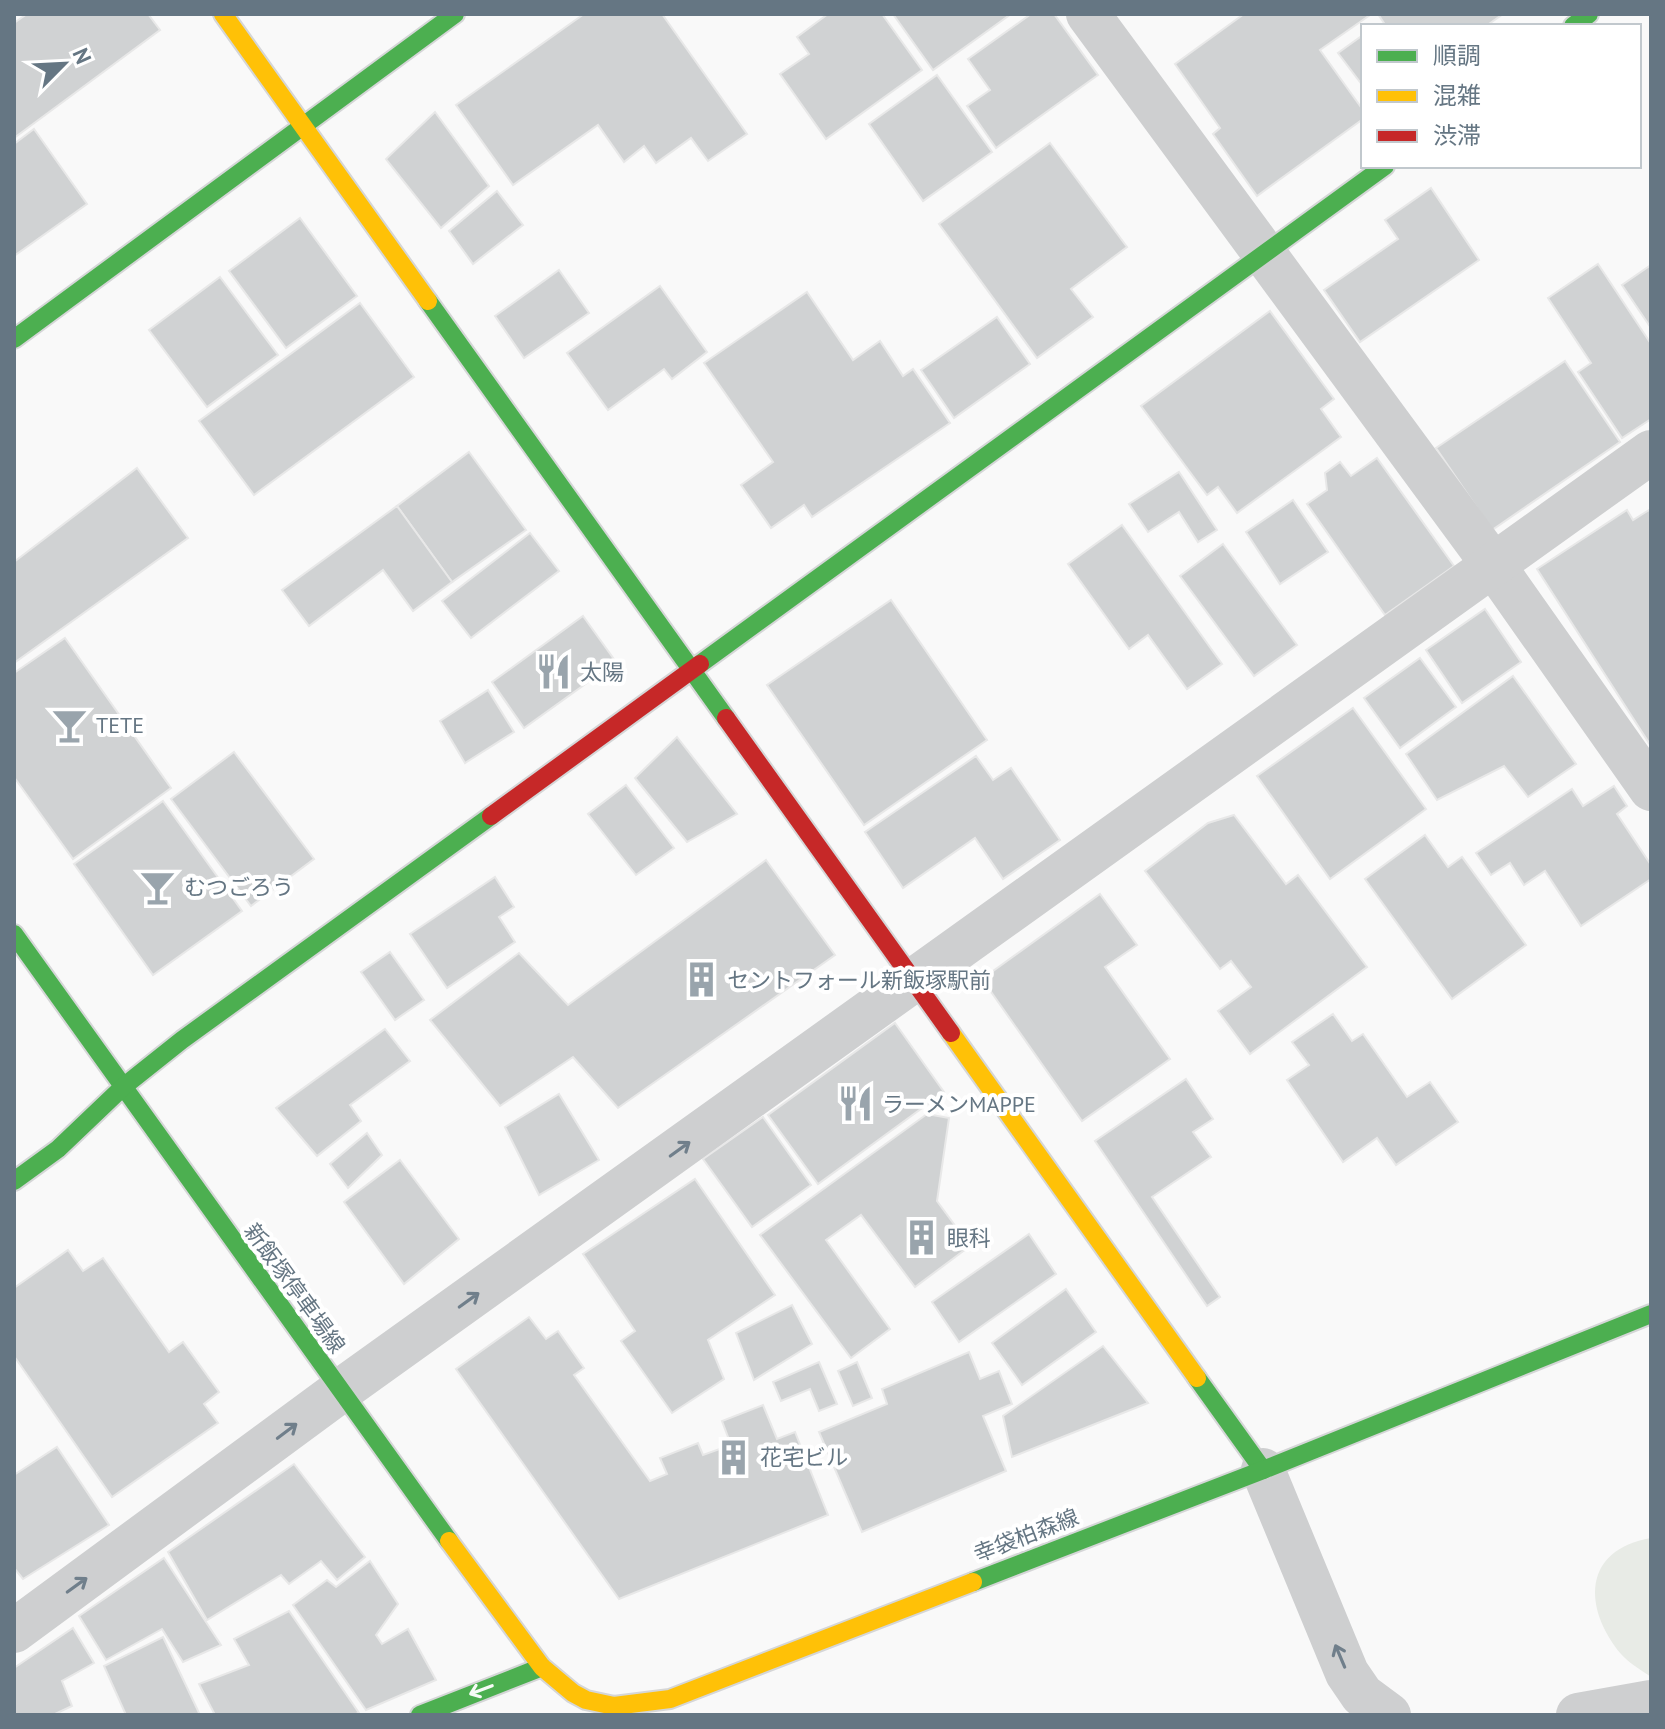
<svg xmlns="http://www.w3.org/2000/svg" width="1665" height="1729" viewBox="0 0 1665 1729" font-family="'PT Sans','Noto Sans JP',sans-serif">
  <rect width="100%" height="100%" fill="#f9f9f9"/>
  <path fill="#e8ebe6" d="M1651,1538V1677C1641,1670 1629,1663 1621,1654C1583,1608 1582,1550 1651,1538Z"/>
  <g fill="#d0d2d3" stroke="#e8e8e8" stroke-width="2">
    <polygon points="27,14 148,14 160,30 14,138 14,23"/>
    <polygon points="584,14 662,14 747,134 708,161 691,138 656,163 644,146 624,162 598,125 513,185 456,105"/>
    <polygon points="828,14 882,14 922,70 826,139 780,74 809,54 797,37"/>
    <polygon points="893,14 1011,14 933,70"/>
    <polygon points="1031,14 1054,14 1098,75 996,148 967,106 990,90 968,59"/>
    <polygon points="1244,14 1370,15 1320,50 1363,110 1363,119 1257,196 1213,134 1220,128 1175,64"/>
    <polygon points="1378,14 1503,14 1486,26 1386,26"/>
    <polygon points="1363,35 1363,86 1338,53"/>
    <polygon points="937,75 992,152 923,201 869,124"/>
    <polygon points="435,112 489,186 441,228 386,159"/>
    <polygon points="34,129 87,204 14,256 14,144"/>
    <polygon points="1050,143 1127,247 1071,289 1093,317 1037,358 939,224"/>
    <polygon points="1431,188 1479,260 1360,342 1324,290 1398,239 1385,220"/>
    <polygon points="497,191 523,225 473,264 449,231"/>
    <polygon points="300,218 357,296 286,348 229,271"/>
    <polygon points="1598,264 1651,344 1651,419 1622,438 1578,372 1591,363 1548,298"/>
    <polygon points="1651,265 1651,328 1622,285"/>
    <polygon points="559,270 589,313 524,358 495,316"/>
    <polygon points="220,277 278,355 207,407 149,330"/>
    <polygon points="660,286 707,352 672,379 664,369 608,410 567,353"/>
    <polygon points="807,292 853,360 880,341 903,376 913,369 950,423 812,517 804,505 771,528 741,485 773,462 704,363"/>
    <polygon points="360,303 414,377 254,495 199,421"/>
    <polygon points="1270,311 1334,399 1321,409 1341,437 1237,513 1218,487 1207,495 1141,406"/>
    <polygon points="997,317 1030,364 954,418 921,370"/>
    <polygon points="1565,361 1620,442 1492,530 1436,448"/>
    <polygon points="469,452 526,530 452,582 397,506"/>
    <polygon points="1377,458 1454,566 1385,615 1307,504 1327,490 1325,473 1340,462 1351,476"/>
    <polygon points="137,468 188,538 14,663 14,562"/>
    <polygon points="1179,472 1217,530 1198,542 1179,512 1148,532 1129,504"/>
    <polygon points="1293,500 1328,552 1280,584 1246,532"/>
    <polygon points="397,506 452,582 413,611 383,570 309,626 282,590"/>
    <polygon points="1627,510 1633,520 1649,510 1651,513 1651,746 1537,569"/>
    <polygon points="1122,525 1222,664 1187,689 1148,635 1129,649 1068,564"/>
    <polygon points="530,533 559,571 471,638 442,601"/>
    <polygon points="1223,544 1297,645 1254,676 1180,576"/>
    <polygon points="891,600 987,740 864,825 767,685"/>
    <polygon points="1485,609 1521,662 1462,703 1426,650"/>
    <polygon points="583,616 616,662 524,728 492,682"/>
    <polygon points="65,638 171,788 73,859 14,777 14,673"/>
    <polygon points="1420,658 1456,707 1400,748 1364,698"/>
    <polygon points="1513,676 1576,764 1528,797 1504,766 1437,800 1406,754"/>
    <polygon points="488,690 514,732 465,763 440,721"/>
    <polygon points="1353,708 1426,809 1330,879 1257,776"/>
    <polygon points="677,737 737,814 687,842 635,778"/>
    <polygon points="234,752 314,859 251,906 171,799"/>
    <polygon points="976,756 993,780 1011,768 1060,840 1003,879 975,838 903,888 865,832"/>
    <polygon points="626,785 674,848 636,875 588,814"/>
    <polygon points="1614,786 1627,806 1617,814 1651,865 1651,879 1581,926 1545,871 1524,885 1510,863 1491,875 1476,853 1572,789 1583,806"/>
    <polygon points="163,801 242,911 153,975 74,864"/>
    <polygon points="1234,815 1286,884 1298,875 1367,967 1250,1054 1218,1011 1251,987 1231,961 1220,969 1145,871 1208,823"/>
    <polygon points="1425,835 1448,867 1462,857 1526,945 1452,999 1365,879"/>
    <polygon points="766,860 835,955 618,1108 573,1057 500,1106 430,1020 519,953 568,1005"/>
    <polygon points="495,877 514,907 499,917 515,942 447,988 410,934"/>
    <polygon points="1100,894 1137,945 1105,967 1170,1059 1082,1121 982,979"/>
    <polygon points="390,952 424,1000 395,1020 361,972"/>
    <polygon points="1333,1014 1352,1041 1363,1034 1407,1097 1430,1082 1458,1122 1396,1165 1377,1138 1343,1162 1287,1080 1309,1065 1292,1042"/>
    <polygon points="895,1023 944,1092 818,1184 768,1115"/>
    <polygon points="385,1029 410,1061 350,1105 361,1121 317,1156 276,1108"/>
    <polygon points="1186,1079 1213,1119 1193,1132 1211,1157 1152,1197 1220,1297 1207,1306 1095,1141"/>
    <polygon points="559,1094 599,1160 539,1195 505,1127"/>
    <polygon points="927,1114 949,1118 937,1201 970,1246 915,1287 861,1215 826,1240 890,1329 851,1358 760,1235"/>
    <polygon points="763,1117 811,1185 752,1227 703,1159"/>
    <polygon points="367,1133 382,1155 348,1188 330,1164"/>
    <polygon points="400,1160 459,1239 404,1284 344,1202"/>
    <polygon points="695,1179 775,1295 708,1340 724,1379 672,1413 621,1341 635,1331 583,1254"/>
    <polygon points="1029,1234 1056,1274 959,1342 932,1302"/>
    <polygon points="68,1250 83,1271 103,1258 169,1352 183,1342 219,1392 204,1404 218,1423 112,1497 14,1356 14,1288"/>
    <polygon points="1066,1289 1096,1332 1022,1385 992,1343"/>
    <polygon points="792,1305 812,1344 754,1380 736,1333"/>
    <polygon points="529,1317 546,1339 558,1331 584,1368 574,1375 650,1481 667,1474 660,1458 698,1443 703,1455 731,1445 722,1421 763,1405 777,1439 795,1432 828,1515 619,1599 456,1369"/>
    <polygon points="1103,1346 1148,1403 1012,1457 1003,1416"/>
    <polygon points="969,1352 980,1379 999,1371 1012,1404 983,1416 1006,1471 862,1532 819,1432 887,1404 882,1389"/>
    <polygon points="819,1362 837,1404 819,1411 810,1389 781,1401 773,1382"/>
    <polygon points="857,1362 872,1398 853,1406 838,1371"/>
    <polygon points="57,1447 109,1525 23,1579 14,1568 14,1475"/>
    <polygon points="294,1464 365,1557 337,1580 321,1561 289,1584 281,1575 207,1620 168,1552"/>
    <polygon points="164,1558 221,1645 183,1662 162,1629 106,1660 79,1616"/>
    <polygon points="370,1561 398,1604 376,1635 382,1644 408,1629 436,1680 366,1710 293,1605 327,1580 336,1587"/>
    <polygon points="289,1611 359,1713 353,1715 215,1715 199,1684 249,1665 234,1639"/>
    <polygon points="73,1628 94,1663 62,1681 72,1706 53,1715 14,1715 14,1668"/>
    <polygon points="163,1637 200,1715 126,1715 104,1666"/>
  </g>
  <g fill="none" stroke-linecap="round" stroke-linejoin="round">
    <defs>
      <g id="fast">
        <polyline points="1573,26 1589,14"/>
        <polyline points="428,301 726,718"/>
        <polyline points="14,339 455,14"/>
        <polyline points="700,664 1385,166"/>
        <polyline points="14,934 449,1541"/>
        <polyline points="14,1181 58,1149 123,1087 182,1040 491,816"/>
        <polyline points="1197,1378 1263,1470"/>
        <polyline points="973,1582 1263,1470 1651,1314"/>
        <polyline points="420,1715 542,1667"/>
      </g>
      <g id="slow">
        <polyline points="223,14 428,301"/>
        <polyline points="951,1033 1197,1378"/>
        <polyline points="449,1541 542,1667 573,1693 586,1700 614,1706 670,1699 973,1582"/>
      </g>
      <g id="jam">
        <polyline points="726,718 951,1033"/>
        <polyline points="491,816 700,664"/>
      </g>
    </defs>
    <use href="#fast" stroke="#d5d6d7" stroke-width="22"/>
    <use href="#slow" stroke="#d5d6d7" stroke-width="22"/>
    <use href="#jam" stroke="#d5d6d7" stroke-width="22"/>
    <g stroke="#cecfd0" stroke-width="44">
      <polyline points="1088,14 1494,566 1651,789"/>
      <polyline points="1263,1470 1347,1673 1362,1695 1389,1715"/>
      <polyline points="14,1631 340,1391 1651,452"/>
      <polyline points="1578,1715 1651,1702"/>
    </g>
    <use href="#fast" stroke="#4caf50" stroke-width="18"/>
    <use href="#slow" stroke="#ffc107" stroke-width="18"/>
    <use href="#jam" stroke="#c62828" stroke-width="18"/>
  </g>
  <defs><path id="oneway-shaft" d="M-6 0H5M1.5-3L5.5 0L1.5 3" fill="none" stroke-width="1.6" stroke-linecap="round" stroke-linejoin="round" transform="scale(2)"/></defs>
  <g stroke="#707f8b">
    <use href="#oneway-shaft" transform="translate(680 1149) rotate(-36)"/>
    <use href="#oneway-shaft" transform="translate(469 1300) rotate(-36)"/>
    <use href="#oneway-shaft" transform="translate(287 1431) rotate(-37)"/>
    <use href="#oneway-shaft" transform="translate(77 1585) rotate(-36)"/>
    <use href="#oneway-shaft" transform="translate(1340 1656) rotate(-113)"/>
  </g>
  <use stroke="#f6fbf6" href="#oneway-shaft" transform="translate(481 1690) rotate(159)"/>
  <defs>
    <symbol id="restaurant-bare" viewBox="-9 -9 18 18"><path d="M-5-6h1v4h1v-4h1v4h1v-4h1v5L-1.5 .5V6h-2V.5L-5-1ZM5-6V6H3V1.5H1.5Q1.5-4 5-6Z" fill="#99a4ac" stroke="#fff" stroke-width="2.5" paint-order="stroke"/></symbol>
    <symbol id="bar-bare" viewBox="-9 -9 18 18"><path d="M-6-5H6L.8 .8V4.5H3.5V6h-7V4.5H-.8V.8Z" fill="#99a4ac" stroke="#fff" stroke-width="2.5" paint-order="stroke"/></symbol>
    <symbol id="building-bare" viewBox="-9 -9 18 18"><path d="M-4-6H4V6H1V3H-1V6H-4ZM-2.5-4.3h1.7v1.8h-1.7ZM.8-4.3h1.7v1.8H.8ZM-2.5-1h1.7V.8h-1.7ZM.8-1h1.7V.8H.8Z" fill="#99a4ac" stroke="#fff" stroke-width="2.5" paint-order="stroke"/></symbol>
  </defs>
  <g fill-rule="evenodd">
    <use href="#restaurant-bare" x="528" y="646" width="51" height="51"/>
    <use href="#bar-bare" x="44" y="700" width="51" height="51"/>
    <use href="#bar-bare" x="132" y="862" width="51" height="51"/>
    <use href="#building-bare" x="676" y="954" width="51" height="51"/>
    <use href="#restaurant-bare" x="830" y="1078" width="51" height="51"/>
    <use href="#building-bare" x="896" y="1212" width="51" height="51"/>
    <use href="#building-bare" x="708" y="1432" width="51" height="51"/>
  </g>
  <g text-anchor="middle" stroke-width="8" stroke-linejoin="round" paint-order="stroke">
    <g font-size="22" fill="#657683" stroke="#fff" text-anchor="start">
      <text x="580" y="680">太陽</text>
      <text x="96" y="733">TETE</text>
      <text x="184" y="895">むつごろう</text>
      <text x="727" y="988">セントフォール新飯塚駅前</text>
      <text x="882" y="1112">ラーメンMAPPE</text>
      <text x="947" y="1246">眼科</text>
      <text x="760" y="1465">花宅ビル</text>
    </g>
    <g font-size="22" fill="#657683" stroke="#fff">
      <text transform="translate(295 1288) rotate(54)" y="8">新飯塚停車場線</text>
      <text transform="translate(1026 1535) rotate(-21)" y="8">幸袋柏森線</text>
    </g>
  </g>
  <rect width="1665" height="1729" fill="none" stroke="#657683" stroke-width="32"/>
  <rect x="1361" y="24" width="280" height="144" fill="#ffffff" stroke="#c1c8cd" stroke-width="2"/>
  <rect x="1377" y="50" width="40" height="12" fill="#4caf50" stroke="#c1c8cd" stroke-width="2"/>
  <text x="1433" y="64" font-size="24" fill="#657683">順調</text>
  <rect x="1377" y="90" width="40" height="12" fill="#ffc107" stroke="#c1c8cd" stroke-width="2"/>
  <text x="1433" y="104" font-size="24" fill="#657683">混雑</text>
  <rect x="1377" y="130" width="40" height="12" fill="#c62828" stroke="#c1c8cd" stroke-width="2"/>
  <text x="1433" y="144" font-size="24" fill="#657683">渋滞</text>
  <g transform="translate(64 64) rotate(66)" stroke="#ffffff" stroke-width="6" paint-order="stroke">
  <path d="M0-6L14 30L0 20L-14 30Z" fill="#657683"/>
  <text y="-12" font-size="22" font-weight="bold" text-anchor="middle" fill="#657683">N</text>
  </g>
</svg>
